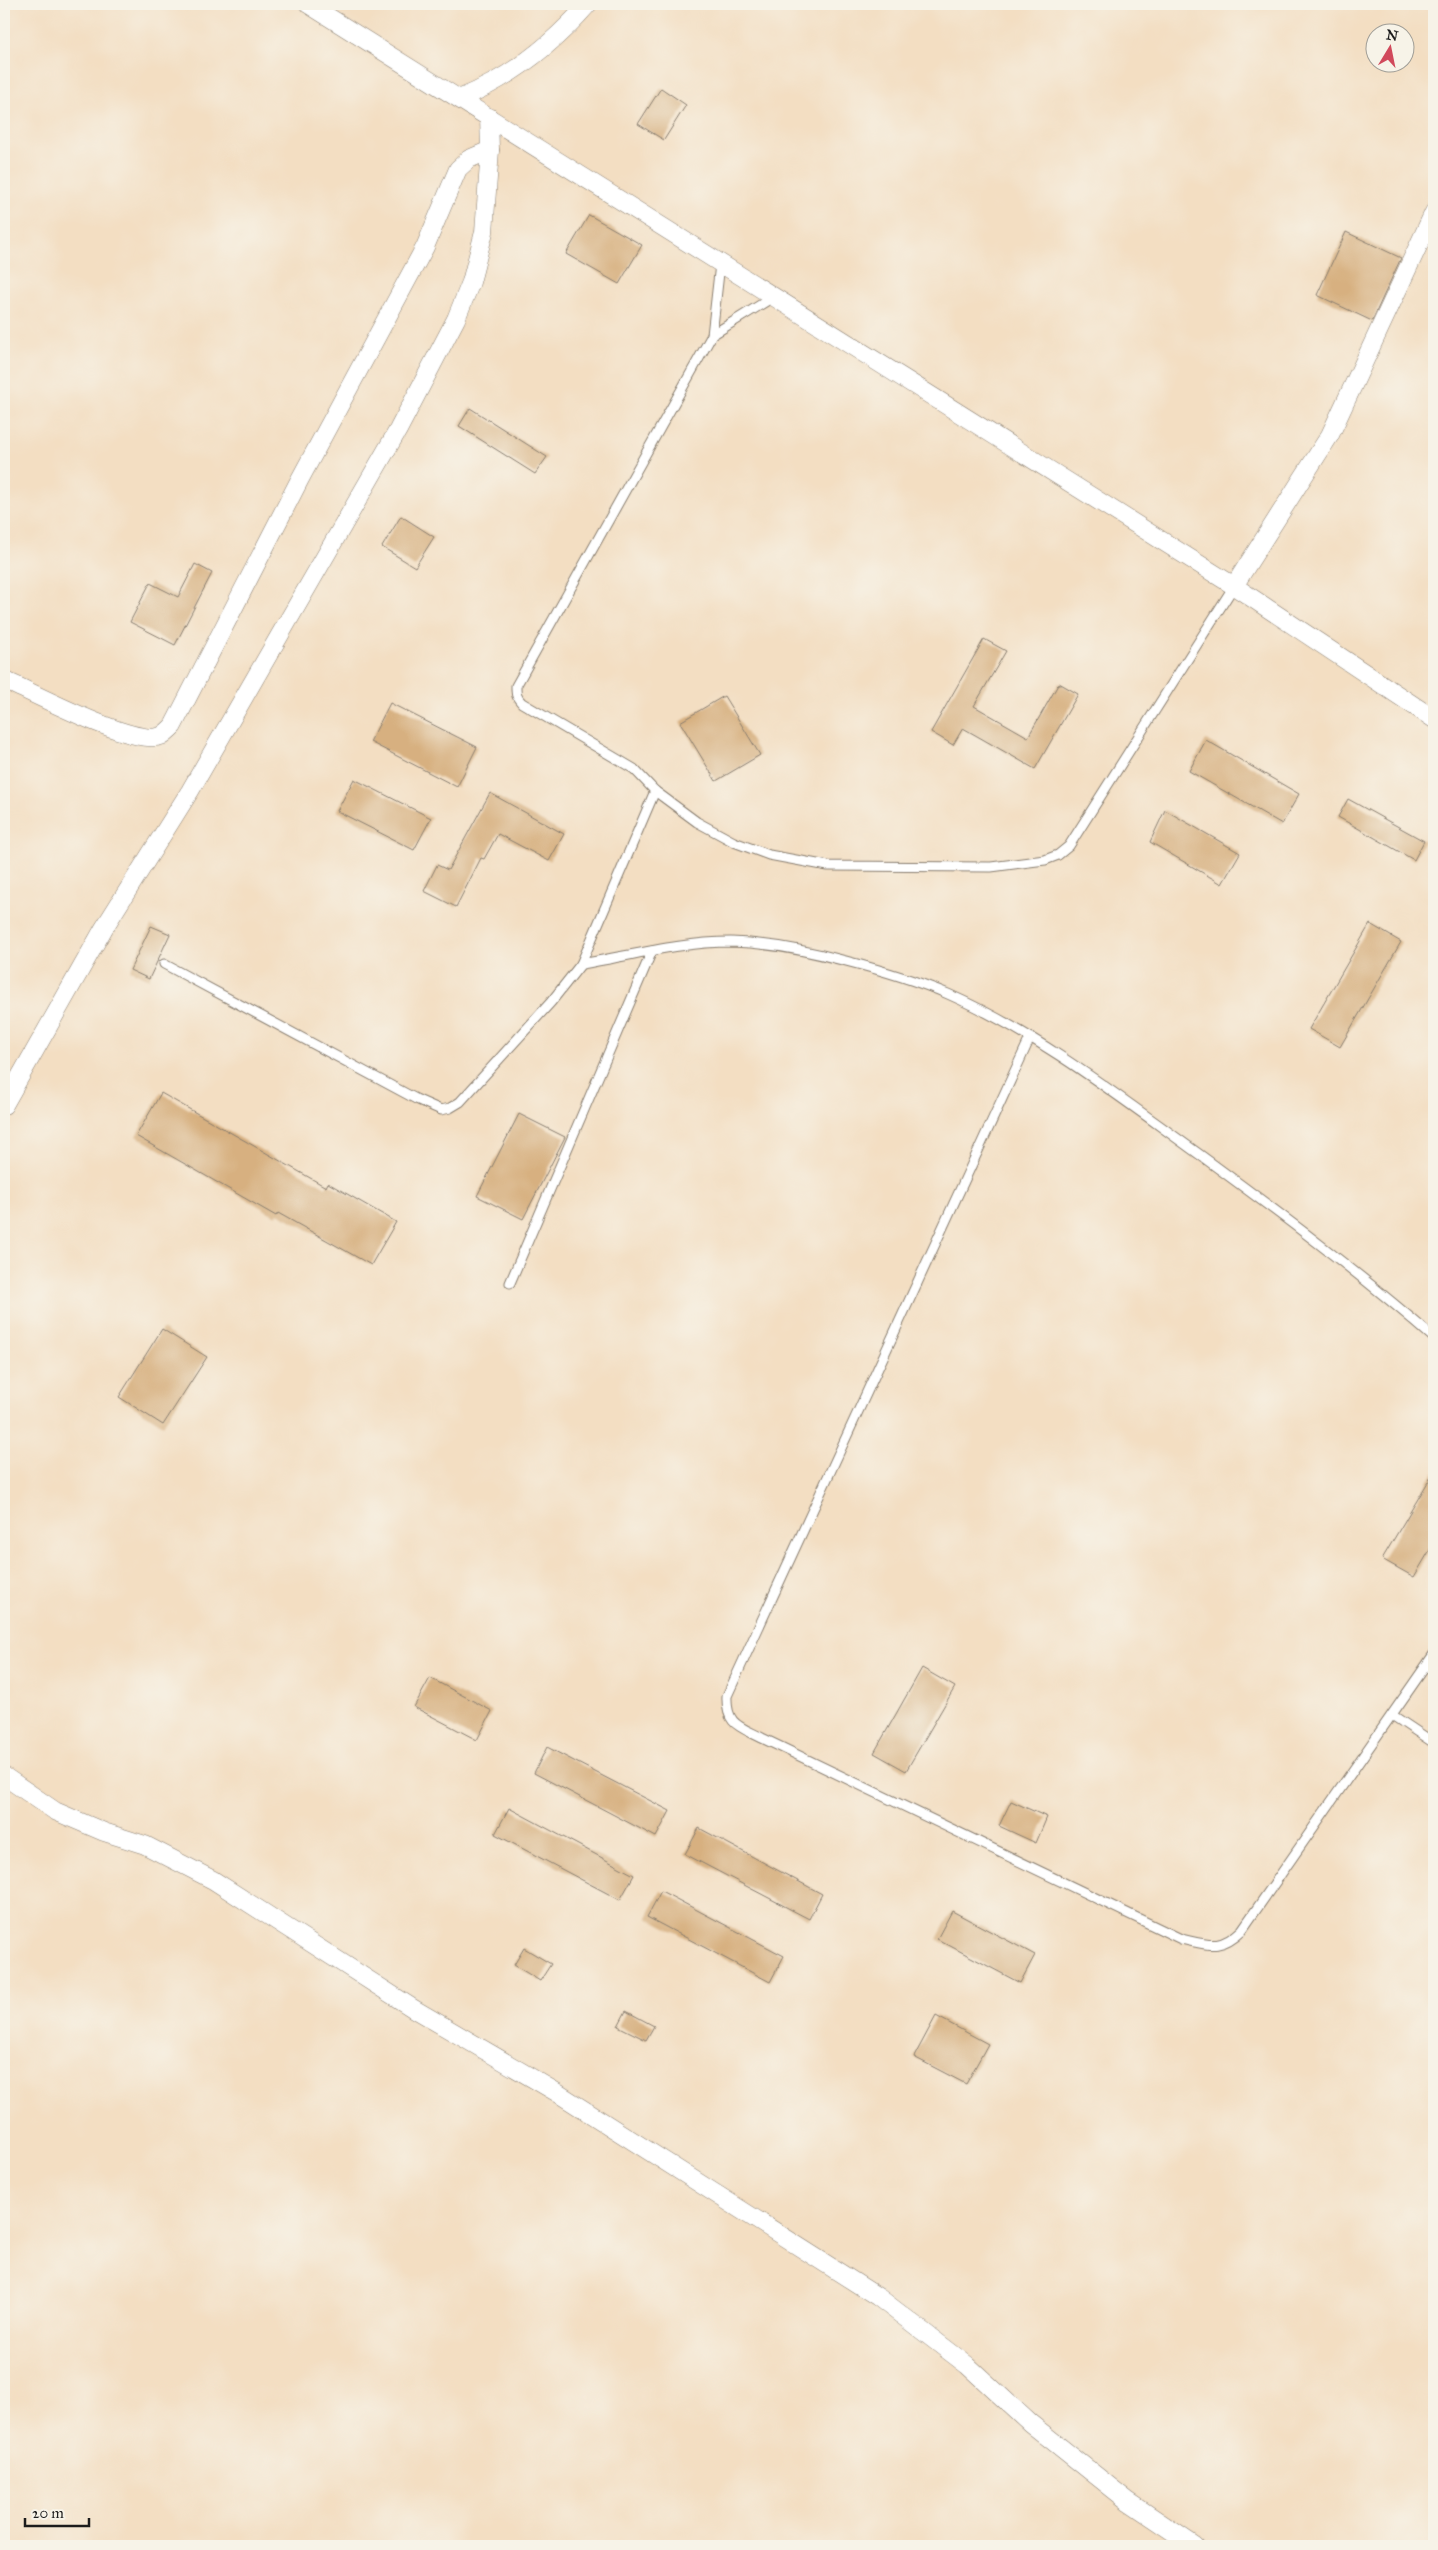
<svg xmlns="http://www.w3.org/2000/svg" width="1438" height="2550" viewBox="0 0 1438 2550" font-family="'IM FELL Great Primer',serif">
  <rect width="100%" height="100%" fill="#f7f3e8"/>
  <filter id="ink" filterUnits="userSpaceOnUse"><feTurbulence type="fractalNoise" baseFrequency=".02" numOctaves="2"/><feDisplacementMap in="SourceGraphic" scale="10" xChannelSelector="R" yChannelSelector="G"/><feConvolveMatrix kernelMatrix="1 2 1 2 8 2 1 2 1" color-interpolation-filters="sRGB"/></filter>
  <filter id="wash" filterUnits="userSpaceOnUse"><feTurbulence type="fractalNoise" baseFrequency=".0096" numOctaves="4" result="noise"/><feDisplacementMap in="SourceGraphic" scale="20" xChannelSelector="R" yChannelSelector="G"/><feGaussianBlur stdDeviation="1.12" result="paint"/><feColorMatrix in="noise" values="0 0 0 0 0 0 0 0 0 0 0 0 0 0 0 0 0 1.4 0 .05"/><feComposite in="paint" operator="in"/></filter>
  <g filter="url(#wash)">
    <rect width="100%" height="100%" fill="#f3dec2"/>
    <g id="blocks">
      <g fill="#d7b080">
        <polygon points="661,88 686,105 664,140 638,124"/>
        <polygon points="589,215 642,245 619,284 566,254"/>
        <polygon points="1346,232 1401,258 1372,321 1317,295"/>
        <polygon points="470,408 547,457 535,474 459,426"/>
        <polygon points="401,516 434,537 415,567 382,547"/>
        <polygon points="195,564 212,573 175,645 130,622 150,583 178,597"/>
        <polygon points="984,639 1006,651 974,706 1028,737 1059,683 1078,694 1035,769 963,728 953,745 931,732"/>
        <polygon points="724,696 760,755 716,781 680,722"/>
        <polygon points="390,703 477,747 457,787 370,742"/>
        <polygon points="1206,740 1299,794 1282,824 1189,771"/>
        <polygon points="354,779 431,818 414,850 337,811"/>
        <polygon points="490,793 564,834 549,861 498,834 484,859 481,858 456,907 424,891 437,865 448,870"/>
        <polygon points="1348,799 1424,841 1414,860 1338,817"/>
        <polygon points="1165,810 1240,853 1222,884 1150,842"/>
        <polygon points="1370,924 1401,942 1340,1047 1309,1029"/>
        <polygon points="151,926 170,934 149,979 130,970"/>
        <polygon points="161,1093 326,1187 328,1183 396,1222 371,1265 278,1213 276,1216 136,1136"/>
        <polygon points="519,1114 565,1137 523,1219 477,1196"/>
        <polygon points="162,1329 207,1357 163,1425 119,1397"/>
        <polygon points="1434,1472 1434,1543 1414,1577 1382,1559"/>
        <polygon points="922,1668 955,1687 906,1771 874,1753"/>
        <polygon points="430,1678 492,1711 477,1740 414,1707"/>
        <polygon points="547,1747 670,1811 656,1837 534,1773"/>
        <polygon points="1011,1801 1047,1817 1036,1843 999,1826"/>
        <polygon points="509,1808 634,1875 620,1900 495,1834"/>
        <polygon points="699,1828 822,1894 809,1919 685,1854"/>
        <polygon points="661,1891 784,1956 770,1982 647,1917"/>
        <polygon points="952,1911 1035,1955 1020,1983 937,1939"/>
        <polygon points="524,1948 551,1964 540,1981 514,1965"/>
        <polygon points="626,2011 654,2026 646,2040 618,2026"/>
        <polygon points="936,2016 988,2044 966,2084 914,2057"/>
      </g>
    </g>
  </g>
  <g filter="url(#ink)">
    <use href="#blocks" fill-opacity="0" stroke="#887d6f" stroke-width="1"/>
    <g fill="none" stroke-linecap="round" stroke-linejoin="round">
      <defs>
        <g id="service">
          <path d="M720,264L712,335L516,686C516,694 516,697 522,703L634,769L655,791L697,822L734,842L769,855L828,866L991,867L1045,860L1058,855L1069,846L1234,586"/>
          <polyline points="712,335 773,297"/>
          <polyline points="164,964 416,1099 441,1110 450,1108 460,1102 551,1002 581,964 655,791"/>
          <path d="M581,964C630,956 680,942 731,942C769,943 809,951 846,961C881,970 915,980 948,994C1041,1035 1122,1099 1203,1157C1282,1215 1361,1274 1434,1338"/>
          <path d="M1030,1038L727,1696C726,1725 739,1726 762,1738L1181,1939C1209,1945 1220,1951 1242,1930L1434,1654"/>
          <polyline points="510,1283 652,951"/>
          <polyline points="1392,1715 1434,1743"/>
        </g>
        <g id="minor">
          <polyline points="308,4 1234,586 1434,719"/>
          <path d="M461,98C510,78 553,44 588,4"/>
          <polyline points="1234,586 1330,435 1434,212"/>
          <path d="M4,680C34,693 134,747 161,736C165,734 170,729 173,726L300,479L425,247L458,169L469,159L490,150"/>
          <polyline points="4,1105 104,928 190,791 398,430 456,319 471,282 484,232 490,150 489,117"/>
          <polyline points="4,1776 55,1811 104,1832 145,1845 213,1880 414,2009 556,2092 878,2297 967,2365 1030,2423 1128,2501 1195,2546"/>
        </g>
      </defs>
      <use href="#service" stroke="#887d6f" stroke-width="11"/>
      <use href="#minor" stroke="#887d6f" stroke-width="19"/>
      <use href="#service" stroke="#fff" stroke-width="9"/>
      <use href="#minor" stroke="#fff" stroke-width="18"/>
    </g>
  </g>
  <rect width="1438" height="2550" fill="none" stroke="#f7f3e8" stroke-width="20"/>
  <g transform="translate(1390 48) rotate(10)"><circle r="24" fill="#f7f3e8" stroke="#9f9d96"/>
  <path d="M0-4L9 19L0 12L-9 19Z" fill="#d1495b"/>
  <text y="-8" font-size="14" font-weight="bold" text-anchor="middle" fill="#1c1c1c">N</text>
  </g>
  <path d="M25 2518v8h64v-8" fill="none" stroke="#1c1c1c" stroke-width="2.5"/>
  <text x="32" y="2518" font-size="15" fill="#1c1c1c" stroke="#f7f3e8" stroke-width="4" paint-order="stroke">20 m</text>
</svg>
